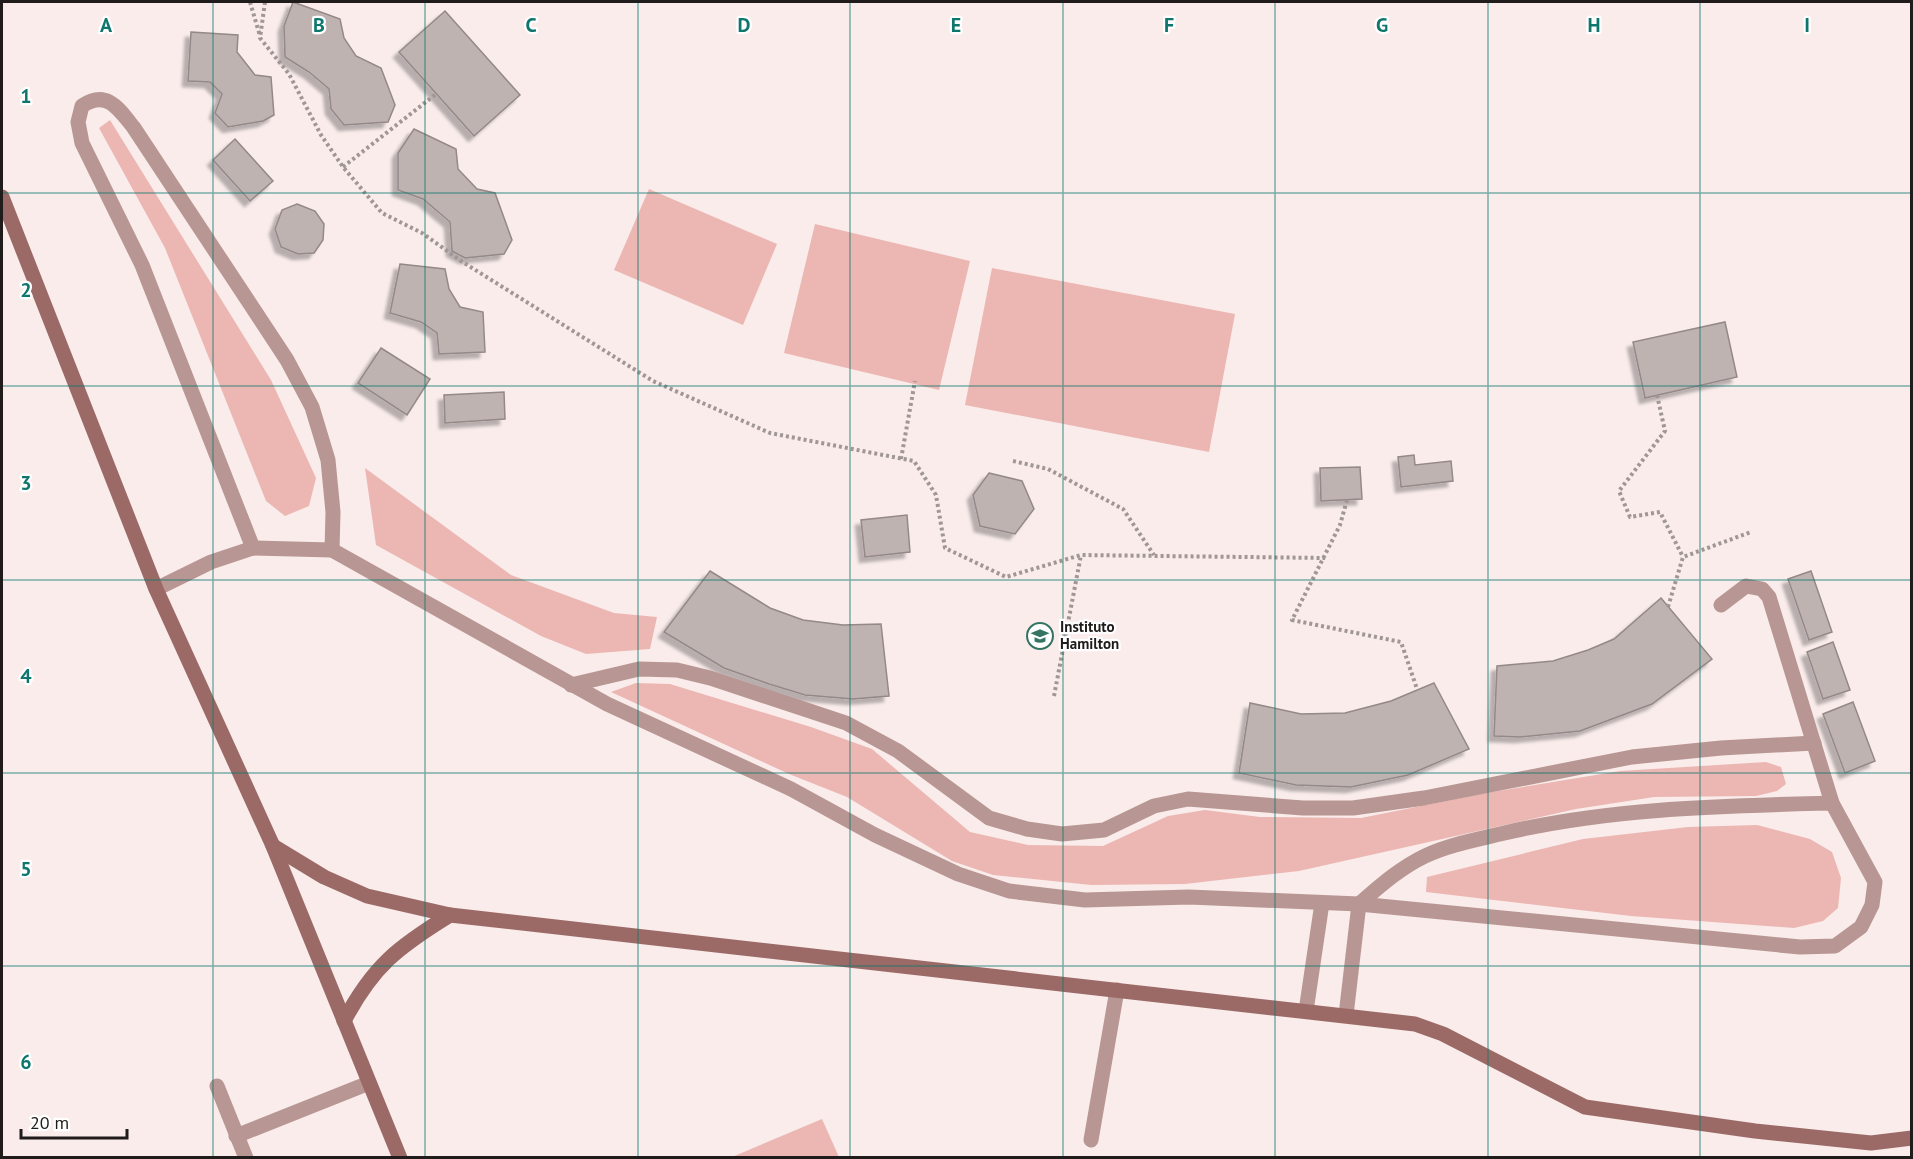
<svg xmlns="http://www.w3.org/2000/svg" width="1913" height="1159" viewBox="0 0 1913 1159" font-family="'PT Sans',sans-serif">
  <defs>
    <filter id="shadow"><feDropShadow dx="-5.5" dy="5.5" stdDeviation="1.5" flood-color="#0004"/></filter>
  </defs>
  <rect width="100%" height="100%" fill="#f9eceb"/>
  <g fill="#ecb7b3">
    <polygon points="110,120 271,380 316,478 309,506 285,516 266,501 165,248 99,128"/>
    <polygon points="649,189 777,244 743,325 614,270"/>
    <polygon points="815,224 970,261 939,390 784,353"/>
    <polygon points="992,268 1235,314 1209,452 965,405"/>
    <polygon points="365,468 511,575 614,613 657,617 650,649 586,654 541,636 376,545"/>
    <polygon points="636,683 670,684 811,727 872,749 970,832 1028,845 1103,846 1168,816 1205,810 1260,817 1361,818 1486,793 1620,771 1766,762 1781,767 1786,784 1777,791 1756,796 1654,797 1576,809 1299,871 1185,884 1091,885 993,875 952,861 847,797 789,774 611,692"/>
    <polygon points="1757,825 1810,839 1832,852 1841,878 1838,908 1823,921 1794,928 1631,916 1426,892 1427,877 1583,839 1688,827"/>
    <polygon points="822,1119 839,1157 732,1157"/>
  </g>
  <g fill="#bfb3b1" stroke="#948988" stroke-width="1.5" filter="url(#shadow)">
    <polygon points="293,2 340,19 344,38 356,56 381,68 395,105 388,122 344,125 331,109 329,89 309,72 285,57 284,26"/>
    <polygon points="445,11 520,95 474,136 399,52"/>
    <polygon points="191,32 238,35 237,52 255,75 271,77 274,115 263,121 228,127 215,113 222,94 210,82 188,81"/>
    <polygon points="414,129 456,149 458,169 477,189 495,193 512,240 504,254 465,258 452,251 450,222 423,199 398,190 398,153"/>
    <polygon points="235,139 273,181 250,201 213,160"/>
    <polygon points="297,204 315,211 324,224 323,240 314,253 298,254 281,247 275,229 282,210"/>
    <polygon points="400,264 445,269 449,289 460,307 483,312 485,352 439,354 437,333 421,322 390,313"/>
    <polygon points="1725,322 1737,377 1645,398 1633,342"/>
    <polygon points="381,348 430,379 407,415 358,383"/>
    <polygon points="504,392 505,419 445,423 444,395"/>
    <polygon points="1414,455 1415,465 1451,461 1453,481 1401,487 1398,457"/>
    <polygon points="1360,467 1362,499 1321,501 1320,468"/>
    <polygon points="989,473 1022,481 1034,509 1015,534 980,526 973,495"/>
    <polygon points="907,515 910,552 865,557 861,520"/>
    <polygon points="710,571 770,608 803,620 843,625 881,624 889,696 853,699 805,695 769,684 724,668 664,632"/>
    <polygon points="1811,571 1832,632 1809,640 1788,579"/>
    <polygon points="1661,598 1712,659 1652,704 1580,731 1520,737 1494,736 1497,666 1553,661 1588,650 1614,639"/>
    <polygon points="1833,642 1850,690 1823,699 1807,652"/>
    <polygon points="1434,683 1469,749 1408,775 1351,787 1296,785 1239,773 1250,703 1301,714 1345,713 1391,701"/>
    <polygon points="1853,702 1875,761 1845,773 1823,714"/>
  </g>
  <g fill="none" stroke-linecap="round" stroke-linejoin="round">
    <g stroke="#a09696" stroke-width="4" stroke-dasharray="3 3" stroke-linecap="butt">
      <polyline points="250,2 260,36"/>
      <polyline points="265,2 260,38 289,74 321,135 343,167 382,213 422,233 461,261 653,381 770,433 914,461 936,495 945,548 1006,577 1081,555 1325,558"/>
      <polyline points="343,167 436,94"/>
      <polyline points="1657,395 1665,431 1619,491 1630,517 1660,512 1683,557"/>
      <polyline points="901,459 915,381"/>
      <polyline points="1013,461 1048,469 1123,509 1154,555"/>
      <polyline points="1347,500 1340,525 1292,620 1401,642 1417,689"/>
      <polyline points="1668,607 1683,557 1751,532"/>
      <polyline points="1054,696 1081,555"/>
    </g>
    <g stroke="#b89693" stroke-width="15">
      <path d="M253,548L142,265L82,143L78,122L82,106C107,89 119,109 134,128L287,360L312,407L328,460L333,512L332,550L607,704L791,789L875,835L958,874L1009,891L1085,900L1189,897L1359,904L1800,947L1835,946L1861,927L1872,905L1875,882L1832,803L1769,597L1762,589L1746,586L1721,605"/>
      <polyline points="156,589 211,562 253,548 332,550"/>
      <polyline points="571,685 639,669 677,670 710,678 846,723 898,751 989,818 1027,829 1062,834 1104,830 1154,806 1188,799 1303,808 1353,808 1424,798 1632,757 1721,748 1814,743"/>
      <polyline points="1306,1011 1322,903"/>
      <path d="M1346,1015L1359,904C1380,886 1400,868 1425,856C1448,845 1475,840 1500,834C1608,808 1721,806 1832,803"/>
      <polyline points="217,1086 246,1158"/>
      <polyline points="236,1136 369,1083"/>
      <polyline points="1091,1140 1117,990"/>
    </g>
    <g stroke="#9b6a67" stroke-width="15">
      <polyline points="2,197 156,589 273,846 400,1158"/>
      <polyline points="273,846 324,877 367,896 450,915 1415,1024 1443,1034 1585,1107 1755,1131 1871,1143 1912,1138"/>
      <path d="M344,1021C373,966 398,947 450,915"/>
    </g>
  </g>
  <path fill="none" stroke="#0f766e" stroke-width="1.5" stroke-opacity="0.55" d="M213,2V1158M425,2V1158M638,2V1158M850,2V1158M1063,2V1158M1275,2V1158M1488,2V1158M1700,2V1158M2,193H1912M2,386H1912M2,580H1912M2,773H1912M2,966H1912"/>
  <defs>
    <symbol id="school-ring" viewBox="-11 -11 22 22"><circle r="9.5" fill="#fff" stroke="#347463" stroke-width="1.5"/><path d="M0-5L7-2L0 1L-7-2ZM-4 1L0 2.5L4 1V4Q0 6-4 4Z" fill="#347463"/></symbol>
  </defs>
  <g fill-rule="evenodd">
    <use href="#school-ring" x="1025" y="621" width="30" height="30"/>
  </g>
  <g text-anchor="middle" stroke-width="4.5" stroke-linejoin="round" paint-order="stroke">
    <g font-size="15" font-weight="bold" fill="#211c1c" stroke="#fff" text-anchor="start">
      <text x="1060" y="632">Instituto<tspan x="1060" dy="17">Hamilton</tspan></text>
    </g>
  </g>
  <g font-size="20" text-anchor="middle" font-weight="bold" fill="#0f766e" stroke="#fff" stroke-width="4.5" stroke-linejoin="round" paint-order="stroke">
    <text x="106" y="32">A</text>
    <text x="319" y="32">B</text>
    <text x="531" y="32">C</text>
    <text x="744" y="32">D</text>
    <text x="956" y="32">E</text>
    <text x="1169" y="32">F</text>
    <text x="1382" y="32">G</text>
    <text x="1594" y="32">H</text>
    <text x="1807" y="32">I</text>
    <text x="26" y="103">1</text>
    <text x="26" y="297">2</text>
    <text x="26" y="490">3</text>
    <text x="26" y="683">4</text>
    <text x="26" y="876">5</text>
    <text x="26" y="1069">6</text>
  </g>
  <rect width="1913" height="1159" fill="none" stroke="#211c1c" stroke-width="6"/>
  <path d="M21 1129v9h106v-9" fill="none" stroke="#211c1c" stroke-width="3"/>
  <text x="30" y="1129" font-size="18" fill="#211c1c" stroke="#ffffff" stroke-width="4.5" paint-order="stroke">20 m</text>
</svg>
